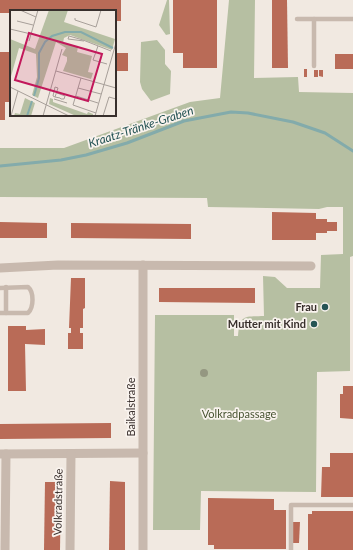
<svg xmlns="http://www.w3.org/2000/svg" width="353" height="550" viewBox="0 0 353 550" font-family="Lato,sans-serif">
  <rect width="100%" height="100%" fill="#f1e9e1"/>
  <g fill="#b6bfa2">
    <polygon points="167,0 169,0 170,34 166,35 159,25"/>
    <path d="M229,0H255L254,78L298,77L299,92L353,93V256L350,257V371L317,372L316,492L201,491L200,530H153L155,315H234V336H238C240,314 244,317 264,316L263,276L275,277L287,288H320L321,255L343,254V207H327L319,209L208,207L207,198L0,197V148H64L190,102L220,98Z"/>
    <polygon points="157,40 165,50 165,64 171,71 170,94 151,101 142,89 140,82 141,42"/>
  </g>
  <g fill="none" stroke-linecap="round" stroke-linejoin="round">
    <polyline stroke="#83abab" stroke-width="3" points="0,166 61,160 86,155 127,143 184,121 231,112 248,113 293,122 325,133 353,151"/>
  </g>
  <g fill="#b96b57">
    <polygon points="0,0 121,0 121,21 115,21 115,11 11,11 11,13 0,13"/>
    <polygon points="173,0 217,0 217,68 183,68 183,53 173,53"/>
    <polygon points="272,0 287,0 288,68 272,68"/>
    <polygon points="0,52 11,52 11,102 5,102 5,120 0,120"/>
    <rect x="115" y="53" width="13" height="18"/>
    <rect x="335" y="54" width="18" height="15"/>
    <rect x="304" y="69" width="3" height="8"/>
    <rect x="314" y="70" width="4" height="7"/>
    <polygon points="319,70 323,70 323,77 319,76"/>
    <polygon points="272,212 316,213 316,219 327,219 327,222 337,222 337,231 327,231 327,233 316,233 316,240 272,240"/>
    <polygon points="0,222 47,223 47,238 0,238"/>
    <polygon points="71,223 191,224 191,239 71,238"/>
    <polygon points="71,278 85,278 85,308 83,309 83,328 80,328 80,333 83,333 83,349 68,349 68,333 71,333 71,328 69,328"/>
    <polygon points="159,288 255,288 255,303 159,302"/>
    <polygon points="8,326 26,326 26,330 45,329 45,345 25,344 26,391 8,391"/>
    <polygon points="343,386 353,386 353,419 340,418 340,394 343,394"/>
    <polygon points="111,423 111,438 0,439 0,424"/>
    <polygon points="330,453 353,453 353,497 321,497 322,467 330,467"/>
    <polygon points="110,481 125,482 125,550 109,550"/>
    <polygon points="45,482 61,482 60,550 44,550"/>
    <polygon points="208,498 274,499 274,510 286,510 286,549 214,549 214,545 208,545"/>
    <polygon points="312,511 353,511 353,550 308,550 308,514 312,514"/>
    <polygon points="293,522 300,522 299,543 293,543"/>
  </g>
  <g fill="none" stroke-linecap="round" stroke-linejoin="round">
    <g stroke="#c8b9ae" stroke-width="4.5">
      <polyline points="297,19 353,19"/>
      <polyline points="314,66 314,19"/>
      <polyline points="6,287 6,313"/>
      <path d="M0,288L28,287C34,292 34,307 28,313H0"/>
      <polyline points="291,550 291,505 353,505"/>
    </g>
    <g stroke="#c8b9ae" stroke-width="9">
      <polyline points="0,268 58,265 311,266"/>
      <polyline points="0,454 143,453"/>
      <polyline points="5,550 6,454"/>
      <polyline points="70,550 71,454"/>
      <polyline points="143,550 143,265"/>
    </g>
  </g>
  <circle fill="#949781" cx="204" cy="373" r="4"/>
  <g fill="#255455" stroke="#f9f3ee" stroke-width="1.5">
    <circle cx="325" cy="307" r="4"/>
    <circle cx="314" cy="324" r="4"/>
  </g>
  <g text-anchor="middle" stroke-width="3.5" stroke-linejoin="round" paint-order="stroke">
    <g font-size="11" font-weight="bold" fill="#382f2c" stroke="#f9f3ee" text-anchor="end">
      <text x="317" y="311">Frau</text>
      <text x="306" y="328">Mutter mit Kind</text>
    </g>
    <g font-size="11" fill="#382f2c" stroke="#f9f3ee">
      <text transform="translate(131 407) rotate(-90)" y="4">Baikalstraße</text>
      <text transform="translate(58 502) rotate(-89)" y="4">Volkradstraße</text>
    </g>
    <g font-size="11" fill="#485432" stroke="#f9f3ee">
      <text x="239" y="418">Volkradpassage</text>
    </g>
    <g font-size="12" font-style="italic" fill="#255455" stroke="#f9f3ee">
      <text transform="translate(141 127) rotate(-18)" y="4">Kraatz-Tränke-Graben</text>
    </g>
  </g>
  <g transform="translate(10 10)">
    <rect width="106" height="106" fill="#f1e9e1"/>
    <path d="M39,0H58L54,12L105,29L102,40L60,25L54,28L53,33L68,37L67,42L82,46L78,62L83,63L81,69L53,61L57,51V47L52,45L56,38L46,32L28,88L22,85L27,67L26,44L9,38L0,70V29L25,39ZM15,88L25,93L21,106H4L5,103L10,104ZM40,88L43,89V92L77,104L78,102L83,104V106H66L39,94Z" fill="#b6bfa2"/>
    <path fill="none" stroke="#83abab" stroke-width="2" d="M24,86L29,68V43L35,32L42,26L55,22H71L103,38M17,106L22,91"/>
    <path fill="none" stroke="#a79f99" stroke-width="1" d="M10,0L26,7M65,8V10L86,17L91,0M7,11L23,15M0,19L21,24M58,29L59,26L73,30L101,41M58,29L74,31M19,31L28,0M88,36L83,50L97,54M46,61L106,78M71,68L63,95L86,103M0,77L59,106M68,78L91,84M66,86L88,93M45,87L48,78L45,77L43,86L45,87L50,88L51,89H54L55,86L47,83M44,89L57,93M1,106L8,81M33,106L52,39M85,106L106,33M93,106L99,87L106,89"/>
    <path fill="#c2185b" fill-opacity="0.15" stroke="#c2185b" stroke-width="2" d="M19,23L92,44L78,91L5,70Z"/>
    <rect width="106" height="106" fill="none" stroke="#382f2c" stroke-width="2"/>
  </g>
</svg>
